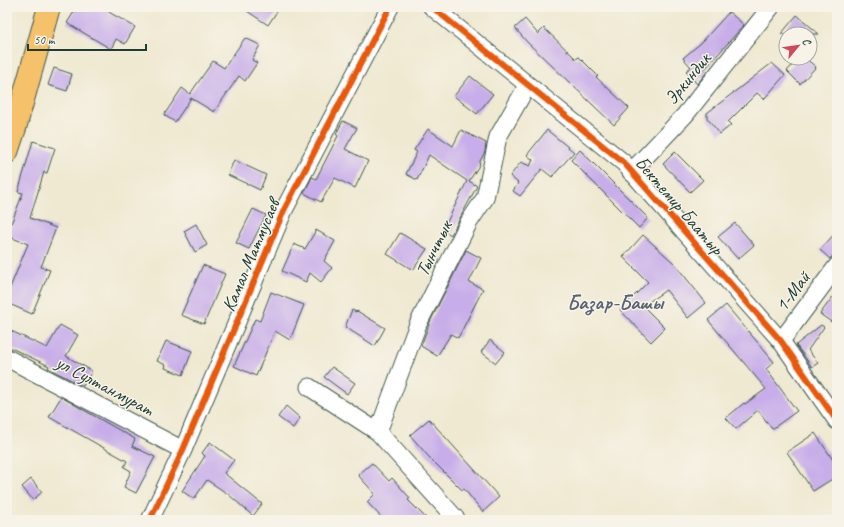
<svg xmlns="http://www.w3.org/2000/svg" width="844" height="527" viewBox="0 0 844 527" font-family="Caveat,sans-serif">
  <rect width="100%" height="100%" fill="#f7f3e8"/>
  <filter id="ink" filterUnits="userSpaceOnUse"><feTurbulence type="fractalNoise" baseFrequency=".025" numOctaves="2"/><feDisplacementMap in="SourceGraphic" scale="8" xChannelSelector="R" yChannelSelector="G"/><feConvolveMatrix kernelMatrix="1 2 1 2 8 2 1 2 1" color-interpolation-filters="sRGB"/></filter>
  <filter id="wash" filterUnits="userSpaceOnUse"><feTurbulence type="fractalNoise" baseFrequency=".012" numOctaves="4" result="noise"/><feDisplacementMap in="SourceGraphic" scale="16" xChannelSelector="R" yChannelSelector="G"/><feGaussianBlur stdDeviation="0.9" result="paint"/><feColorMatrix in="noise" values="0 0 0 0 0 0 0 0 0 0 0 0 0 0 0 0 0 1.4 0 .05"/><feComposite in="paint" operator="in"/></filter>
  <g filter="url(#wash)">
    <rect width="100%" height="100%" fill="#efe9d1"/>
    <g id="blocks">
      <g fill="#c7ade9">
        <polygon points="77,7 100,7 135,27 125,44 116,39 111,49 67,23"/>
        <polygon points="241,7 280,7 268,25"/>
        <polygon points="729,12 744,25 704,70 706,73 697,84 686,71 691,67 683,58 702,42"/>
        <polygon points="797,15 819,34 781,34"/>
        <polygon points="525,19 538,34 544,28 576,59 579,57 598,76 596,77 629,108 614,125 527,42 515,28"/>
        <polygon points="245,38 260,45 252,60 257,63 245,81 239,76 214,112 191,98 175,122 164,115 182,88 190,94 213,61 224,68"/>
        <polygon points="799,58 805,58 816,67 800,84 787,71"/>
        <polygon points="772,63 785,75 764,99 757,93 728,122 731,125 720,134 707,118 707,113"/>
        <polygon points="54,68 72,74 67,91 48,85"/>
        <polygon points="470,76 493,94 477,114 454,96"/>
        <polygon points="343,121 357,128 345,149 368,161 355,188 335,178 321,202 304,193 312,177 316,179 338,136 336,134"/>
        <polygon points="428,129 453,146 461,130 486,143 485,152 479,163 480,164 469,181 477,186 451,235 443,230 467,181 429,155 417,180 406,174 417,152 414,150"/>
        <polygon points="547,130 574,152 552,177 542,169 520,196 513,191 518,183 510,176 521,162 530,166 533,160 527,155"/>
        <polygon points="33,141 55,148 47,173 44,172 30,218 56,228 41,267 50,270 32,314 7,303 7,295 28,244 7,236 7,234 23,193 18,192"/>
        <polygon points="580,150 648,218 639,228 571,160"/>
        <polygon points="675,152 703,180 690,192 663,164"/>
        <polygon points="234,160 266,175 260,190 228,175"/>
        <polygon points="253,209 266,215 249,249 236,243"/>
        <polygon points="735,223 754,245 738,259 718,237"/>
        <polygon points="196,224 207,245 195,252 184,231"/>
        <polygon points="316,230 335,241 324,261 332,268 321,282 310,273 306,282 282,271 294,244 305,249"/>
        <polygon points="837,231 837,251 830,259 820,250"/>
        <polygon points="400,233 427,249 413,270 387,254"/>
        <polygon points="643,235 674,263 706,303 688,318 666,290 643,306 665,328 651,342 620,310 648,282 623,257"/>
        <polygon points="466,250 481,258 469,282 483,289 458,338 451,334 437,356 421,346 430,322"/>
        <polygon points="203,265 225,274 204,324 181,315"/>
        <polygon points="837,291 837,326 820,314"/>
        <polygon points="271,292 304,305 290,340 275,331 256,376 234,366 255,319 260,321"/>
        <polygon points="726,305 774,362 766,369 797,411 772,429 758,410 736,429 726,418 744,403 745,404 766,389 708,320"/>
        <polygon points="352,310 356,312 357,311 385,328 375,346 345,327"/>
        <polygon points="60,325 78,335 66,356 92,371 83,386 48,368 49,366 7,346 7,329 47,348"/>
        <polygon points="821,325 824,327 808,350 818,363 812,367 796,345"/>
        <polygon points="490,340 505,352 496,363 481,352"/>
        <polygon points="166,341 192,351 183,375 165,368 166,365 157,361"/>
        <polygon points="332,367 355,383 347,394 324,377"/>
        <polygon points="61,397 135,439 132,446 155,457 136,493 124,487 131,471 124,467 127,461 49,417"/>
        <polygon points="286,406 300,418 293,428 278,417"/>
        <polygon points="429,419 499,497 483,512 464,489 462,490 428,456 410,435"/>
        <polygon points="815,433 837,466 837,476 813,491 787,452"/>
        <polygon points="210,442 234,460 224,473 262,504 253,516 228,494 207,480 194,499 182,491 205,456 202,453"/>
        <polygon points="372,463 389,481 392,478 410,498 408,500 428,520 384,520 367,502 375,494 358,475"/>
        <polygon points="31,479 42,492 33,500 22,487"/>
      </g>
    </g>
  </g>
  <g filter="url(#ink)">
    <use href="#blocks" fill-opacity="0" stroke="#3e574c" stroke-width="1"/>
    <g fill="none" stroke-linecap="round" stroke-linejoin="round">
      <defs>
        <g id="street">
          <polyline points="432,7 624,163 781,341 837,421"/>
          <polyline points="631,172 685,115 771,7"/>
          <polyline points="781,341 837,266"/>
          <polyline points="7,358 183,450"/>
          <polyline points="309,387 378,432 457,520"/>
          <polyline points="378,432 418,324 469,222 485,198 498,137 527,86"/>
          <polyline points="150,520 183,450 284,210 390,7"/>
        </g>
        <polyline id="primary" points="7,152 15,128 49,7"/>
      </defs>
      <use href="#street" stroke="#3e574c" stroke-width="19"/>
      <use href="#primary" stroke="#3e574c" stroke-width="24"/>
      <use href="#street" stroke="#fff" stroke-width="17"/>
      <use href="#primary" stroke="#f5c16b" stroke-width="22"/>
      <defs>
        <g id="cycleway">
          <polyline points="432,7 624,163 781,341 837,421"/>
          <polyline points="150,520 183,450 284,210 390,7"/>
        </g>
      </defs>
      <use href="#cycleway" stroke="#f7f3e8" stroke-width="8"/>
      <use href="#cycleway" stroke="#e8590c" stroke-width="6"/>
    </g>
  </g>
  <g text-anchor="middle" stroke-width="3" stroke-linejoin="round" paint-order="stroke">
    <g font-size="19" fill="#1f3d34" stroke="#f7f3e8">
      <text transform="translate(687 78) rotate(-51)" y="7">Эркиндик</text>
      <text transform="translate(680 205) rotate(49)" y="7">Бектемир Баатыр</text>
      <text transform="translate(433 248) rotate(-64)" y="7">Тынчтык</text>
      <text transform="translate(250 255) rotate(-67)" y="7">Камал Матмусаев</text>
      <text transform="translate(792 291) rotate(-53)" y="7">1-Май</text>
      <text transform="translate(105 385) rotate(28)" y="7">ул Султанмурат</text>
    </g>
    <g font-size="21" font-weight="bold" fill="#5a6473" stroke="#f7f3e8">
      <text x="615" y="309">Базар-Башы</text>
    </g>
  </g>
  <rect width="844" height="527" fill="none" stroke="#f7f3e8" stroke-width="24"/>
  <g transform="translate(798 46) rotate(61)"><circle r="19" fill="#f7f3e8" stroke="#a1aaa0"/>
  <path d="M0-3L7 15L0 10L-7 15Z" fill="#d1495b"/>
  <text y="-6" font-size="11" font-weight="bold" text-anchor="middle" fill="#1f3d34">С</text>
  </g>
  <path d="M28 44v6h118v-6" fill="none" stroke="#1f3d34" stroke-width="2"/>
  <text x="34" y="44" font-size="12" fill="#1f3d34" stroke="#f7f3e8" stroke-width="3" paint-order="stroke">50 m</text>
</svg>
